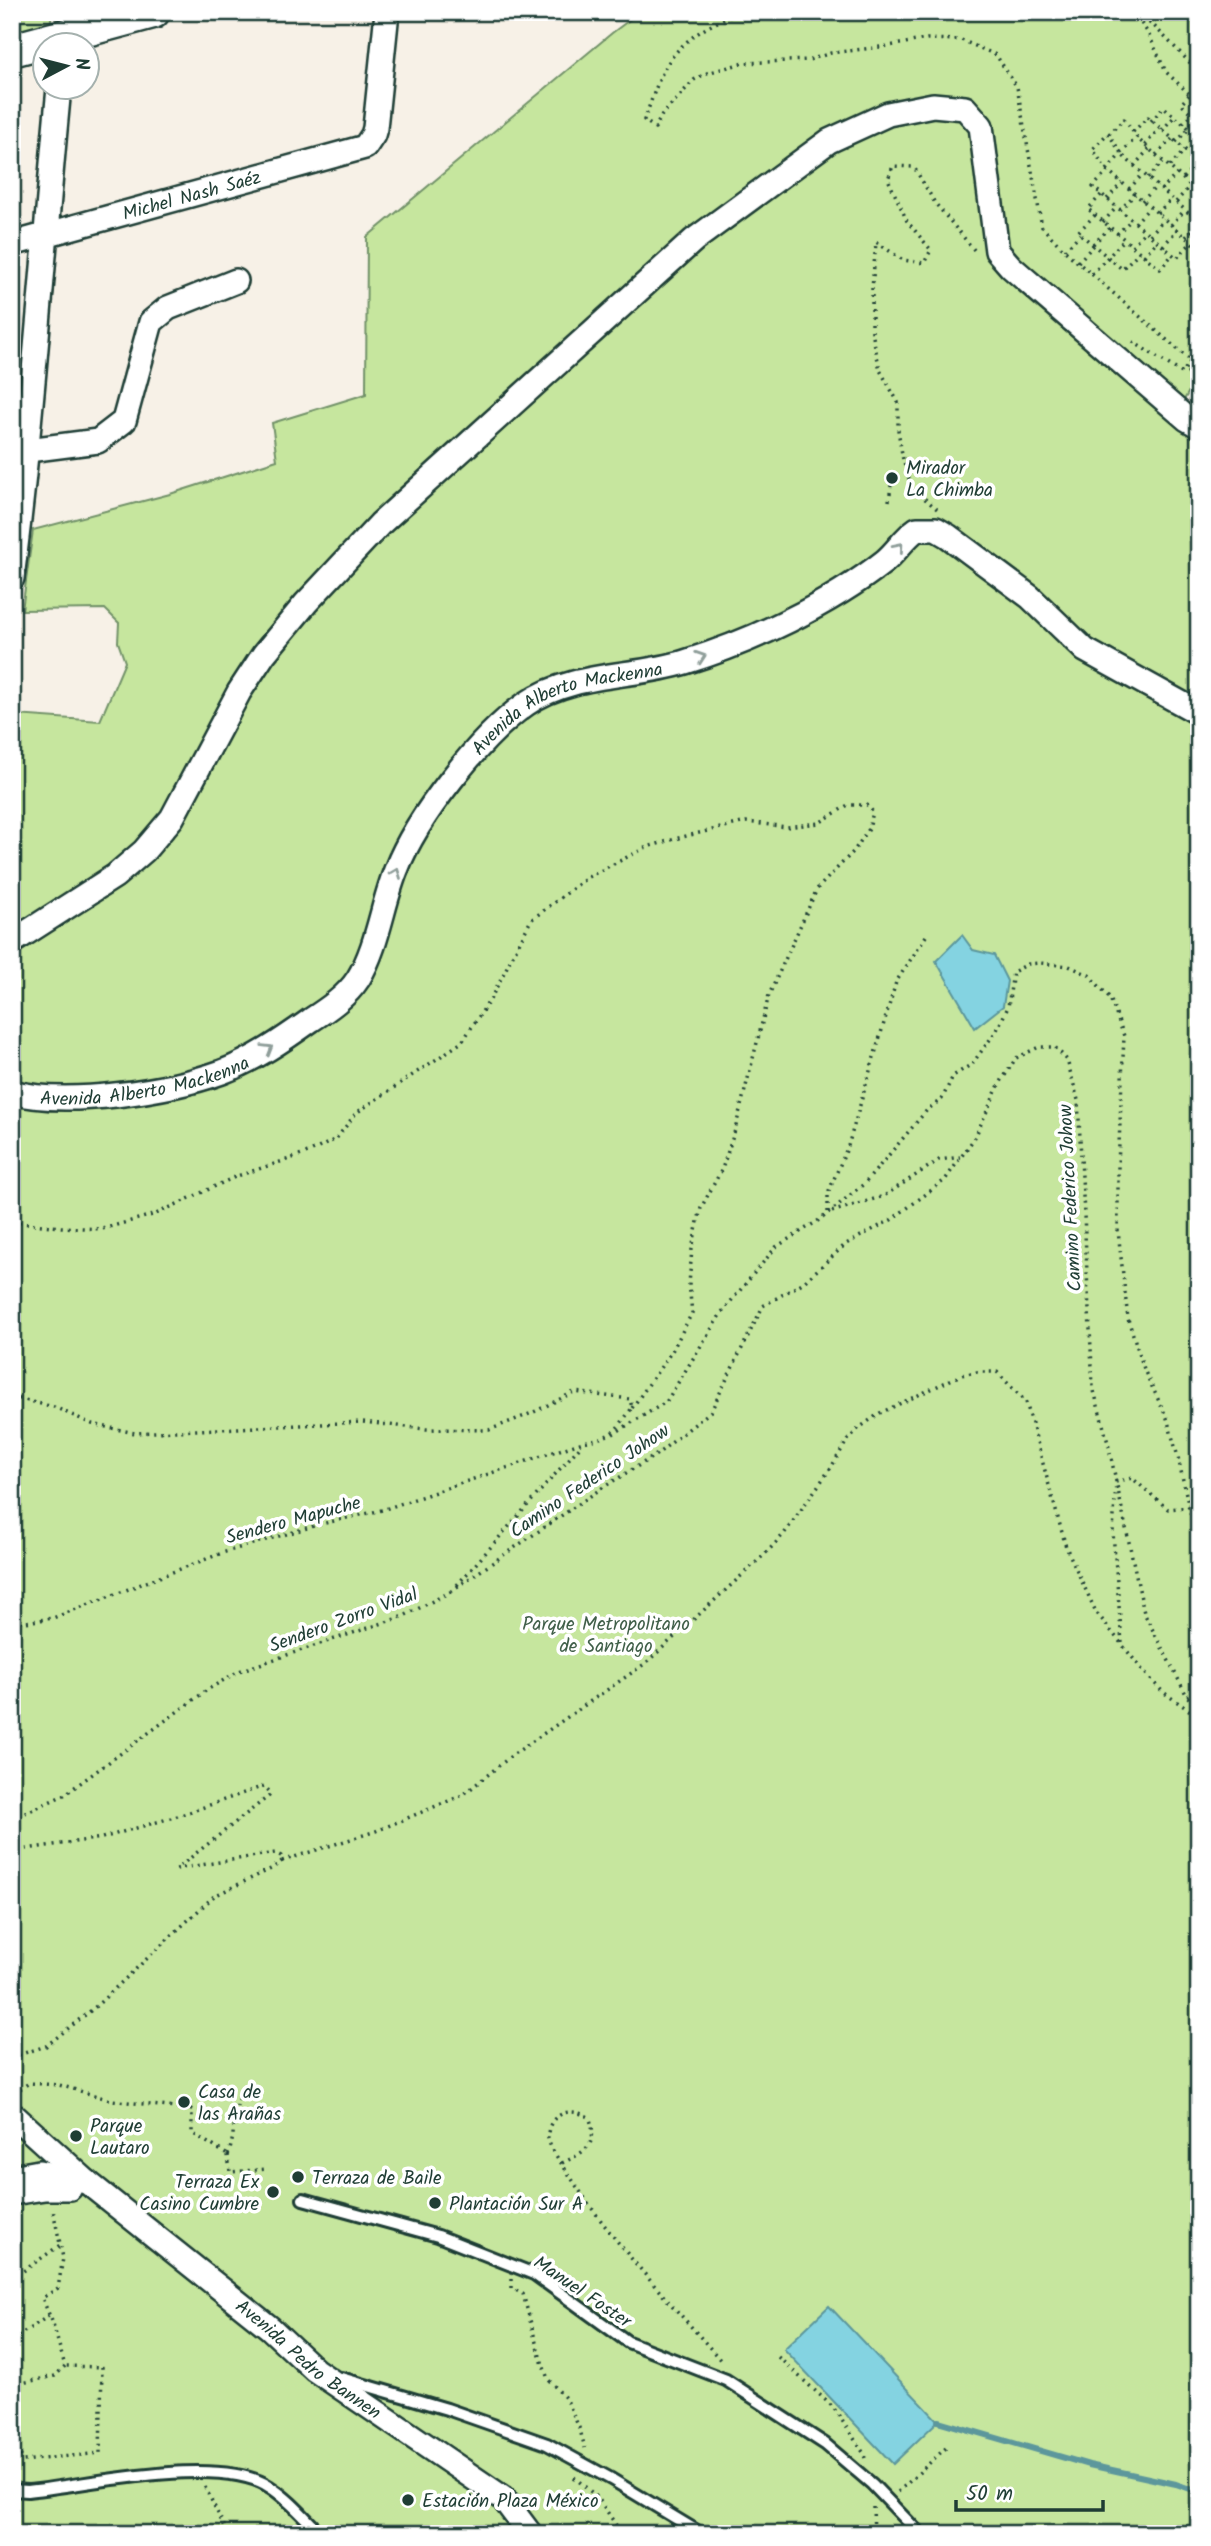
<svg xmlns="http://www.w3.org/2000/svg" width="1211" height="2546" viewBox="0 0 1211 2546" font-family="Kalam,sans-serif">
  <rect width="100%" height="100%" fill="#f7f1e7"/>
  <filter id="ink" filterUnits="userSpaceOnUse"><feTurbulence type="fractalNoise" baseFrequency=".0143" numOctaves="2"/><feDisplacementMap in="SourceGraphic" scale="14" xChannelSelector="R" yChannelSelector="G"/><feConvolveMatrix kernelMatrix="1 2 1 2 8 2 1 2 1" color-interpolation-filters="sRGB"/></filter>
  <g filter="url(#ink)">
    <g fill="#c6e69e" stroke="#729269" stroke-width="2">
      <polygon points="12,12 52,12 50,27 12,37"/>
      <polygon points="640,12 1199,12 1199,373 1183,402 1199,413 1199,2534 12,2534 12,735 16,715 100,721 125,662 118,642 119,623 105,609 22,610 33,530 170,494 277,460 272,423 366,394 367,237 612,33"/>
    </g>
    <g fill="#84d3e1" stroke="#5c979c" stroke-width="2">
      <polygon points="962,935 973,950 994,955 1007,981 1003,1006 975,1028 936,961"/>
      <polygon points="829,2306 938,2421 893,2464 784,2349"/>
    </g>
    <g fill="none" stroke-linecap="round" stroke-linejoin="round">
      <polyline stroke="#5c979c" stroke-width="6" points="938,2421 1089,2465 1176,2484 1199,2492"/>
      <defs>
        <g id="lane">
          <polyline points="12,401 32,397"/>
          <polyline points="303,2199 438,2236 534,2274 628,2342 726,2380 825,2444 872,2484 920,2534"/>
          <polyline points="341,2378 447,2409 547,2444 611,2479 702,2534"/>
          <path d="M12,2490L28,2491C88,2485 221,2454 270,2487C289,2499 305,2518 321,2534"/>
        </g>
        <g id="street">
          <path id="s1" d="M12,244L365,147L373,135L375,128L387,12"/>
          <polyline points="28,450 98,441 124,421 151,322 168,308 236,281"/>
          <path d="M12,578C33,415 43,251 59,88"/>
          <polyline points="12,942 115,876 144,851 172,818 239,692 264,654 306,603 380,524 694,240 829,141 888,114 933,105 965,108 981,126 997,251 1011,267 1187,419 1199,426"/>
          <path id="s2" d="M12,1092C66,1107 169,1091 222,1072C254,1060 283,1040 311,1020C328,1009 347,996 358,979C378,946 382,905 396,870C416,818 480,736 526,704C572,672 633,678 685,662C753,641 829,605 885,561C897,551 904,538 917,529H936L948,536L1030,597L1085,650L1199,713"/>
          <path id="s3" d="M12,2114L87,2182L270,2328L315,2370L503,2498L530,2534"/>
          <polyline points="12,2177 39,2172 87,2182"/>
          <polyline points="12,2193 45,2188 70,2188"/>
        </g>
        <polyline id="secondary" points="12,50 153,12"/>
      </defs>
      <use href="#lane" stroke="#1f3d34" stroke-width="16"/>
      <use href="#street" stroke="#1f3d34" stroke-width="28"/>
      <use href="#secondary" stroke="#1f3d34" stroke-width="37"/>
      <g stroke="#1f3d34" stroke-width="3.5" stroke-dasharray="2 5" stroke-linecap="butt">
        <path d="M744,12C713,21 681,39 665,68C656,84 651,103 644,120L655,128L662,115L694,80L707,73L743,63L809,60L831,53L889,46L927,39L961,40L996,55L1017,87L1042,227L1065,251L1191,361L1182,373L1130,340"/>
        <polyline points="1133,12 1148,33 1166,72 1199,103"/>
        <polyline points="1197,12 1199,13"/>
        <polyline points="12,15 23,12"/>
        <polyline points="1137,15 1154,26 1199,72"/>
        <polyline points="1189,95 1181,104 1199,120"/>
        <polyline points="1151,121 1164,107 1199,137"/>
        <polyline points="1183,123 1192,114"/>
        <polyline points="1162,130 1175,116"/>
        <polyline points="1133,132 1148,117 1199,162"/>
        <polyline points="1109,134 1124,119 1139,140 1199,193"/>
        <polyline points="1176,142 1189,129"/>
        <polyline points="1145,145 1160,128"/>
        <polyline points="1121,153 1137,137"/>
        <polyline points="1156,155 1172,139"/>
        <polyline points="1192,156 1199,149"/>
        <polyline points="1134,166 1149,149"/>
        <polyline points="1170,166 1185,150"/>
        <polyline points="1107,170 1121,154"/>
        <polyline points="1108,171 1093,187 1177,258 1191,243"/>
        <polyline points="1148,178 1163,162"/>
        <polyline points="1183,178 1199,162"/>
        <polyline points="1129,189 1143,174"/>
        <polyline points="1161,190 1177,174"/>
        <polyline points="1101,195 1088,209 1160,269 1173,254"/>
        <polyline points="1107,199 1122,183"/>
        <polyline points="1142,201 1157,186"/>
        <polyline points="1176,202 1190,186"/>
        <polyline points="1120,210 1135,194"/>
        <polyline points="1157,213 1172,199"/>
        <polyline points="1095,215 1078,232 1122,269 1139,252"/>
        <polyline points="1190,215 1199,205"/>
        <polyline points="1103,222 1117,207"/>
        <polyline points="1199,222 1123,156 1108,133 1093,149 1105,168 1199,249"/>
        <polyline points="1135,223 1150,207"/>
        <polyline points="1171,225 1185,210"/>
        <polyline points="1117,234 1131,220"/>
        <polyline points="1150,235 1164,219"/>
        <polyline points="1186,237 1199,223"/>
        <polyline points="1093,244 1110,228"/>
        <polyline points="1132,246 1145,231"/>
        <polyline points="1163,246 1177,230"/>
        <polyline points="1065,250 1080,234"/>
        <polyline points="1144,256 1157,241"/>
        <polyline points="1078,262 1094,245"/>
        <polyline points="1092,274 1124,240"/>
        <polyline points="889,501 892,478"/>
        <polyline points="937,509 912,488 903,460 898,430 898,402 880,370 872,332 872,289 876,242 903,260 924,263 931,250 907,221 888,179 893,166 914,167 935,203 975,251"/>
        <polyline points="926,936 896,982 848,1146 828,1193 828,1213 884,1196 939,1160 960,1157"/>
        <polyline points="12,1222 61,1227 102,1229 156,1214 237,1176 308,1153 336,1139 356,1113 462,1042 491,998 531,920 588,877 647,847 682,837 746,822 787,827 819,823 848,805 867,805 873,812 869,829 853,852 817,889 769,995 735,1130 722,1169 701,1208 692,1249 689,1284 692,1313 672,1351 632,1408"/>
        <path d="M12,1397L54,1407L92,1424L135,1433L362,1422L426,1429L489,1430L532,1413L574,1392L630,1399L632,1408C614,1433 614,1436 583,1442L382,1510L317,1525L222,1553L53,1618L26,1622L12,1618"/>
        <polyline points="613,1434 666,1402 722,1312 776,1247 821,1219 865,1183 927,1110 942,1099 953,1076 972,1064 997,1030 1008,1007 1013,972 1028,964 1040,963 1069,966 1089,975 1110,998 1124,1036 1118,1166 1118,1231 1128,1319 1145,1372 1167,1418 1178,1457 1199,1555"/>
        <polyline points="1191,1519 1199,1518"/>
        <polyline points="457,1585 582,1444"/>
        <polyline points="451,1591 602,1488 656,1455 711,1411 763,1306 804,1282 846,1244 891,1220 945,1180 975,1137 999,1085 1016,1058 1039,1047 1055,1047 1067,1060 1078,1100 1093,1387 1108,1443 1144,1613 1187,1696 1199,1710"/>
        <polyline points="1122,1643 1113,1533 1116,1482 1132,1478 1168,1509 1189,1507"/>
        <polyline points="1187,1696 1199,1689"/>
        <polyline points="12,1819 64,1795 207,1690 239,1671 404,1616 452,1591"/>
        <polyline points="12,1851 102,1838 181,1815 264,1786 270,1792 269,1796 176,1869 275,1853 281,1856 282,1861 273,1868 214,1896 94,2008 46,2046 12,2057"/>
        <polyline points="282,1861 376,1831 463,1795 511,1756 646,1663 764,1555 784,1534 830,1469 847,1441 859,1428 880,1413 961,1375 977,1372 997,1372 1026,1402 1066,1547 1096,1612 1144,1672 1163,1692 1199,1717"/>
        <polyline points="14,2093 29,2083 59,2085 111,2100 192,2110 192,2133 228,2155"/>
        <path d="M228,2155C238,2131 229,2103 250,2083"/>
        <polyline points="228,2155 230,2172 267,2169"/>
        <path d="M562,2163C584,2153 600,2144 589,2117C578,2112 569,2109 558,2116C551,2120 547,2130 548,2139C551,2151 563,2165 570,2176C613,2244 669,2300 722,2362"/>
        <polyline points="12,2279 60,2245"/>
        <polyline points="512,2279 512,2288 523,2294 538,2350 548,2379 567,2400 580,2430 585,2448"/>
        <polyline points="12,2340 50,2315"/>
        <polyline points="778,2357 833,2407 863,2452 865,2458"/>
        <polyline points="12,2385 55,2376 65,2366 52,2321 42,2298 58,2288 63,2258 53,2210"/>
        <polyline points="12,2436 23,2461 100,2453 102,2367 65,2366"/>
        <polyline points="574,2477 598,2498 622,2534"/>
        <polyline points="205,2487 228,2534"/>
        <polyline points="898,2492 948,2446"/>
        <polyline points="873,2507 874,2534"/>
      </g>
      <use href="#lane" stroke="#fff" stroke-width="10"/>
      <use href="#street" stroke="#fff" stroke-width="23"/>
      <use href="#secondary" stroke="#fff" stroke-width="32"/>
      <polyline stroke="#1f3d34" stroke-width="5" points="1189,373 1199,356"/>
    </g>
    <defs><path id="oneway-chevron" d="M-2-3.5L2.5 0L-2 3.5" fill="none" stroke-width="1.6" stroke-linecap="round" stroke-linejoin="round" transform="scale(1.75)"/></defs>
    <g stroke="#8f9e9a">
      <use href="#oneway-chevron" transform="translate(899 547) rotate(-49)"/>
      <use href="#oneway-chevron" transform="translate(701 657) rotate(-19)"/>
      <use href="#oneway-chevron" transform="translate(396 873) rotate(-69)"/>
      <use href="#oneway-chevron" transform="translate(268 1049) rotate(-31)"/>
    </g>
  </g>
  <g fill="#1f3d34" stroke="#fff" stroke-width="2.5">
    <circle cx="892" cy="478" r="7"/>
    <circle cx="184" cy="2102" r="7"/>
    <circle cx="76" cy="2136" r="7"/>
    <circle cx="298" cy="2177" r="7"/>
    <circle cx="273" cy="2192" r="7"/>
    <circle cx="435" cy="2203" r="7"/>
    <circle cx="408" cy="2500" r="7"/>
  </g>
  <g text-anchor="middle" stroke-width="7" stroke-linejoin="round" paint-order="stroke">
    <g font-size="19" fill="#1f3d34" stroke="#fff">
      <text dy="7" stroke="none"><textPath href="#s1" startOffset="186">Michel Nash Saéz</textPath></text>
      <text dy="7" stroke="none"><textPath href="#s2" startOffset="744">Avenida Alberto Mackenna</textPath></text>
      <text dy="7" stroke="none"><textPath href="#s2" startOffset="135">Avenida Alberto Mackenna</textPath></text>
      <text transform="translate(1069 1198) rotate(-93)" y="7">Camino Federico Johow</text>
      <text transform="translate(589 1480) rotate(-34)" y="7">Camino Federico Johow</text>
      <text transform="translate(293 1519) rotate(-15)" y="7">Sendero Mapuche</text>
      <text transform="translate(343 1619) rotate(-20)" y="7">Sendero Zorro Vidal</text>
      <text transform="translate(583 2291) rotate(34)" y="7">Manuel Foster</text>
      <text dy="7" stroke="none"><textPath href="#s3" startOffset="385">Avenida Pedro Bannen</textPath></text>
    </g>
    <g font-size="19" fill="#1f3d34" stroke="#fff" text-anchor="start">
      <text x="906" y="474">Mirador<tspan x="906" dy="22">La Chimba</tspan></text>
      <text x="198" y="2098">Casa de<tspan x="198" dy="22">las Arañas</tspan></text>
      <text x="90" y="2132">Parque<tspan x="90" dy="22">Lautaro</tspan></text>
      <text x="312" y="2184">Terraza de Baile</text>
      <text x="259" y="2188" text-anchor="end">Terraza Ex<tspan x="259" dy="22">Casino Cumbre</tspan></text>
      <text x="449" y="2210">Plantación Sur A</text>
      <text x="422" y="2507">Estación Plaza México</text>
    </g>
    <g font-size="19" fill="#405f49" stroke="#fff">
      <text x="606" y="1630">Parque Metropolitano<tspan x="606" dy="22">de Santiago</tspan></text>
    </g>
  </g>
  <rect width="1211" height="2546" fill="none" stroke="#fff" stroke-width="42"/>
  <rect x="21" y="21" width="1169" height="2504" fill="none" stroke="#1f3d34" stroke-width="2.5" filter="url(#ink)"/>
  <g transform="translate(66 66) rotate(83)"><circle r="33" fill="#ffffff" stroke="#a5b1ae" stroke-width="2"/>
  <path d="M0-5L12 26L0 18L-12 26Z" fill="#1f3d34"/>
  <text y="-10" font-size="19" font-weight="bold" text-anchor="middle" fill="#1f3d34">N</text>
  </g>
  <path d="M956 2500v10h147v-10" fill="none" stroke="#1f3d34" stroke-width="3.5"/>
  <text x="966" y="2500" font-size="21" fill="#1f3d34" stroke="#ffffff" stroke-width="5" paint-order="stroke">50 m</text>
</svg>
